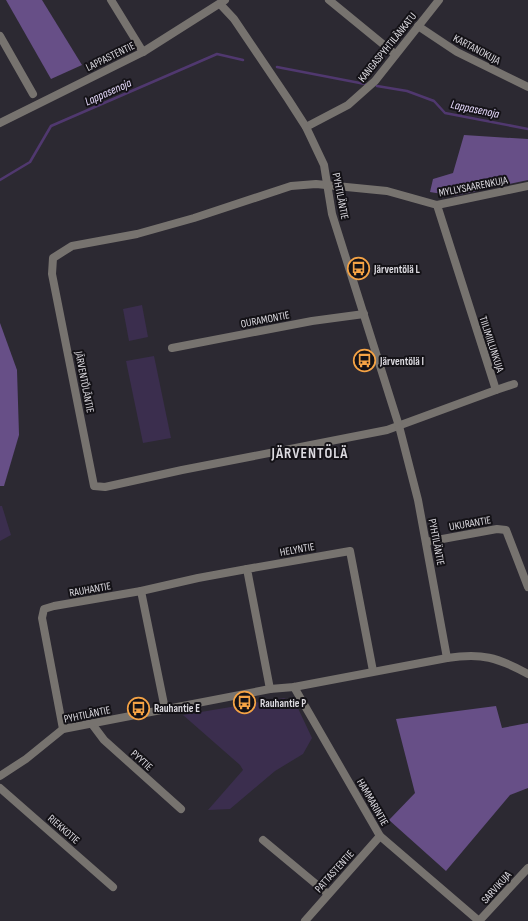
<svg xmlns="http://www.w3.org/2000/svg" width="528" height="921" viewBox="0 0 528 921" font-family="'Sofia Sans Condensed',sans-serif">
  <rect width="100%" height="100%" fill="#2c2932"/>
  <g fill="#3b2e4e">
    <polygon points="142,305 148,337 129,341 123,309"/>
    <polygon points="154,356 171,438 143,443 126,361"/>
    <polygon points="0,506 2,506 11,535 0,541"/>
    <polygon points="284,698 296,704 312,738 303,754 275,771 230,809 208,810 243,770 240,765 183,715"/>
  </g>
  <g fill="#674f87">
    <polygon points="6,0 42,0 82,65 51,79"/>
    <polygon points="464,135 528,139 528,180 454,196 430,192 433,179 453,173"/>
    <polygon points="0,323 17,370 19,435 4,486 0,486"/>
    <polygon points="496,706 502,728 528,723 528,788 510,795 446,871 389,820 415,793 396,719"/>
  </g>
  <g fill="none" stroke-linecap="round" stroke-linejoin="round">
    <g stroke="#50386f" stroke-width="2.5">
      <polyline points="277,67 365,84"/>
      <polyline points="377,86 407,91 434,101 445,113 528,129"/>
      <polyline points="0,180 30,162 51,126 217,54 243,60"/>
    </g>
    <g stroke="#77736f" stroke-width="8">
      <polyline points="111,0 143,52"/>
      <polyline points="329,0 395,54"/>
      <polyline points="418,26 457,52 528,87"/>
      <polyline points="0,36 33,94"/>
      <polyline points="0,123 143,52 225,0"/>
      <polyline points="306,127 348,105 375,81 439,0"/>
      <polyline points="437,205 496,390 387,430 182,470 105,487 94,486 52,274 53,258 72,246 137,234 194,218 291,186 316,184 387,191 437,205 528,186"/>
      <polyline points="172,348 312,321 364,314"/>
      <polyline points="496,390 514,384"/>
      <polyline points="426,542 497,529 506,530 528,587"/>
      <polyline points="141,591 198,578 247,569"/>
      <path d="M447,658C482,653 497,657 528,674"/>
      <polyline points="294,687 380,836 479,921"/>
      <polyline points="270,689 247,569 350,551 373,671"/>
      <polyline points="92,724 104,740 181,809"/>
      <polyline points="63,729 42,618 44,609 54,606 141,591 165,709"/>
      <polyline points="0,776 26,759 63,729 270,689 294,687 447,658 418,500 399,426 332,214 324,165 306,127 288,99 234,19 220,4"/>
      <polyline points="0,788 113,887"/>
      <polyline points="263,840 328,894"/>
      <polyline points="480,920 528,868"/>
      <polyline points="305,921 380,836"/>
    </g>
  </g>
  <defs>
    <symbol id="bus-ring" viewBox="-11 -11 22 22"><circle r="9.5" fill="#141217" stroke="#f5a345" stroke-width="1.5"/><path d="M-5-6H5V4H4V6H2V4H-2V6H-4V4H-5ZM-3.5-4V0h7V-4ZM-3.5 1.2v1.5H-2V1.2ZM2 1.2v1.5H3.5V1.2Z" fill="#f5a345"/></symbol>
  </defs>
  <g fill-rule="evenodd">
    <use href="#bus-ring" x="346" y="256" width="25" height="25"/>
    <use href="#bus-ring" x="352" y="348" width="25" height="25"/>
    <use href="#bus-ring" x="232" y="690" width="25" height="25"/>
    <use href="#bus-ring" x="126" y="696" width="25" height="25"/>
  </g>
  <g text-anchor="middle" stroke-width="4" stroke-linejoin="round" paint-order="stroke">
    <g font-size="11" fill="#dcdae0" stroke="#141217">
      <text transform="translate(387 47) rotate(-51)" y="4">KANGASPYHTILÄNKATU</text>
      <text transform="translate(477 49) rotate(28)" y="4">KARTANOKUJA</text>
      <text transform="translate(110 56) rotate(-26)" y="4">LAPPASTENTIE</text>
      <text transform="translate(473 186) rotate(-11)" y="4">MYLLYSAARENKUJA</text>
      <text transform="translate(341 196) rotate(79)" y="4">PYHTILÄNTIE</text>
      <text transform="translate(265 319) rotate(-11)" y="4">OURAMONTIE</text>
      <text transform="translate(492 344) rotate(72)" y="4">TIILIMIILUNKUJA</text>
      <text transform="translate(85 382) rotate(79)" y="4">JÄRVENTÖLÄNTIE</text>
      <text transform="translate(470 523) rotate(-10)" y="4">UKURANTIE</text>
      <text transform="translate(437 542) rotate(79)" y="4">PYHTILÄNTIE</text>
      <text transform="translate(297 549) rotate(-10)" y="4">HELYNTIE</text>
      <text transform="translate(90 589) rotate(-10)" y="4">RAUHANTIE</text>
      <text transform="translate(87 714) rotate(-12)" y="4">PYHTILÄNTIE</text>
      <text transform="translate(142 760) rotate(42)" y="4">PYYTIE</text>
      <text transform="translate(373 802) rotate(60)" y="4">HAMMARINTIE</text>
      <text transform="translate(64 829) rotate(41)" y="4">RIEKKOTIE</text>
      <text transform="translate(334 871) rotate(-48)" y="4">PATTASTENTIE</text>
      <text transform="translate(496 887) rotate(-48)" y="4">SARVIKUJA</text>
    </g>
    <g font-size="11" font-weight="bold" fill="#dcdae0" stroke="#141217" text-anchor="start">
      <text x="374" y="273">Järventölä L</text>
      <text x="380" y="365">Järventölä I</text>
      <text x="260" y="707">Rauhantie P</text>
      <text x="154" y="712">Rauhantie E</text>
    </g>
    <g font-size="12" font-style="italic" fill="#e8dbfe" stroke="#141217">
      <text transform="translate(108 92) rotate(-24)" y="4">Lappasenoja</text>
      <text transform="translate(475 109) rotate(12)" y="4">Lappasenoja</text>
    </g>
    <g font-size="15" font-weight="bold" letter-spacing="1" fill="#dcdae0" stroke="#141217">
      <text x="310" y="458">JÄRVENTÖLÄ</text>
    </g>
  </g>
</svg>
